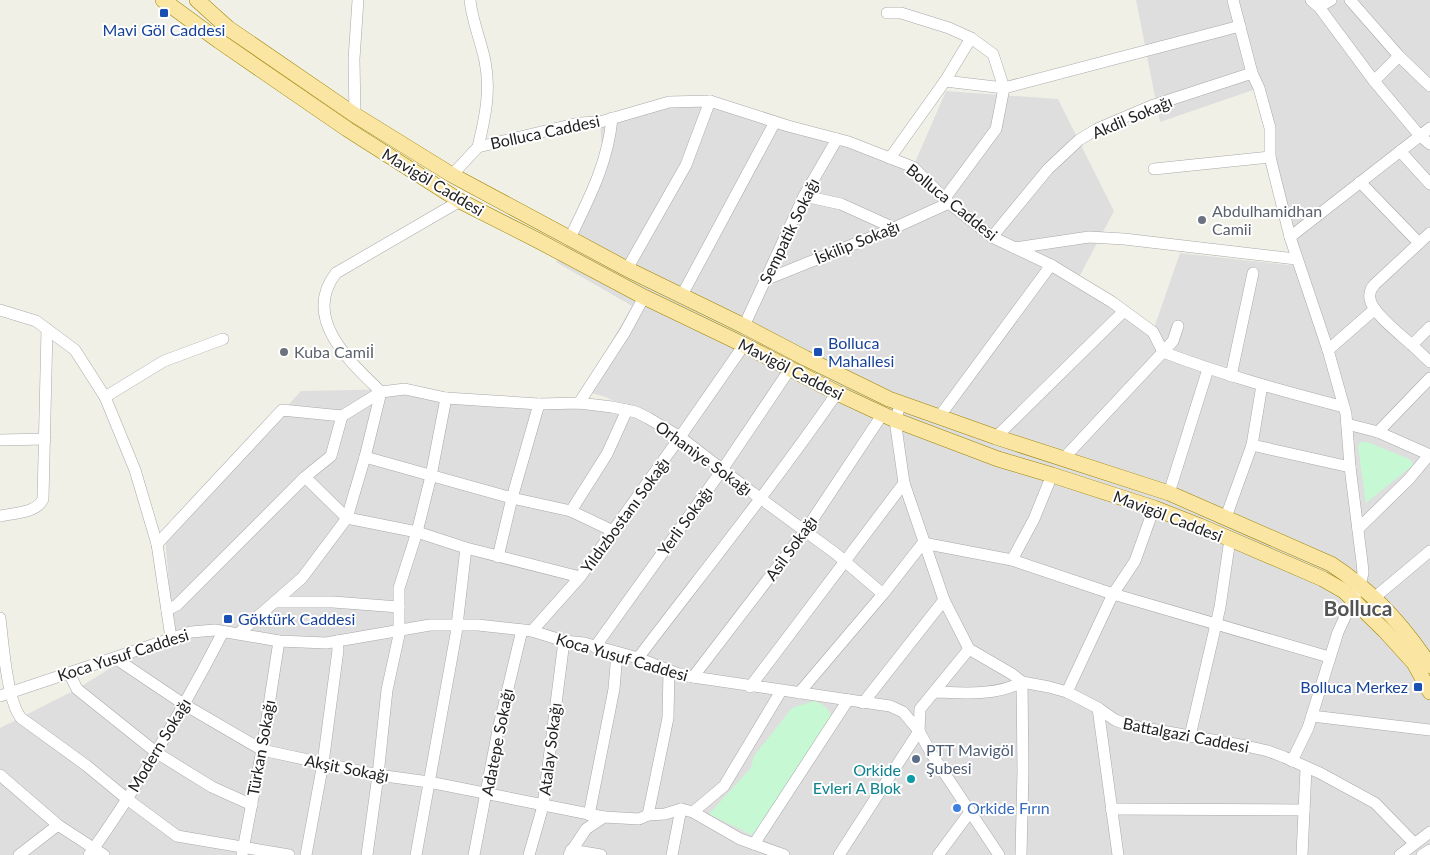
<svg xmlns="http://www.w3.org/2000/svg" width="1430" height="855" viewBox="0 0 1430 855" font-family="Lato,sans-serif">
  <rect width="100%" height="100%" fill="#f1f0e7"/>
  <polygon fill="#dfdede" points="1136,0 1430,0 1430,855 0,855 0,728 77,689 173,629 165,538 301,391 405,389 632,411 606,397 583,391 632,306 556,262 588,207 603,166 600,122 669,102 710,101 913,167 946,91 1058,99 1114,211 1077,281 1153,331 1180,253 1298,266 1259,88 1160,122"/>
  <g fill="#c6f9d3">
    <polygon points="1361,442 1367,442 1409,459 1412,462 1413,465 1366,503 1358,446"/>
    <path d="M814,701C825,705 830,709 832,721L752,835L709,814L751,768L754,756L792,708Z"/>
  </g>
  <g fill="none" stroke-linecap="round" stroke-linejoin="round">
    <defs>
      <g id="minor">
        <path d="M470,0C472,21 481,41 485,61C491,91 485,118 478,147"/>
        <polyline points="1233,0 1252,73 1259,88 1270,128 1270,157 1290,237 1328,350 1346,414 1350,467 1362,562 1363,573 1360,585 1338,632 1308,728 1292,761"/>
        <polyline points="1311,0 1319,7 1374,81 1420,136 1430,144"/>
        <polyline points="1350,0 1399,56 1430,86"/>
        <polyline points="1319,7 1331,0"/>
        <polyline points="887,13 901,13 949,28 971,38 993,54 1004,88 996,129 945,198"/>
        <polyline points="945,81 1004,88 1240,26"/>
        <polyline points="1374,81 1399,56"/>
        <polyline points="355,115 354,59 358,0"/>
        <polyline points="1400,151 1430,184"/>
        <polyline points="890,158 945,81 971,38"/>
        <polyline points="1154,169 1270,157"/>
        <path d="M452,175L478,147L579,123L600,122L669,102L710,101L788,126L849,142L913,167L949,203L992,237L1051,265L1112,302L1153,332L1163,352C1223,375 1283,391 1344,407"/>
        <polyline points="1360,182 1419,243"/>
        <polyline points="804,196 841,204 894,228"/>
        <polyline points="992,237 1048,169 1079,140 1097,129 1151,106 1252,73"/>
        <polyline points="1290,237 1430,128"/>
        <path d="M570,238C589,198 608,163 612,118"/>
        <polyline points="1015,248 1089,237 1124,239 1296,259"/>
        <polyline points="627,269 686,165 710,101"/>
        <polyline points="765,280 894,228 949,203"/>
        <polyline points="682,295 775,122"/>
        <polyline points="0,310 36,321 75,350 105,397 135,470 157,544 171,638"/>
        <polyline points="744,326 804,196 837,139"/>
        <polyline points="1430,327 1412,345 1430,362"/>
        <path d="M1412,345C1401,335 1372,313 1370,299C1369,293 1371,288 1375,284L1430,233"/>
        <polyline points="1328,350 1375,309"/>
        <polyline points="1231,376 1253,273"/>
        <polyline points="105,397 164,361 223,339"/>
        <polyline points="579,403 625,332 644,297"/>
        <polyline points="901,403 895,420 904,483 944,600 969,649 1012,674 1022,682 1049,687 1067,692 1098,708 1115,720 1128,725 1246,746 1268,751 1284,757 1320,773 1375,803 1414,843"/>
        <polyline points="939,417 1051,265"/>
        <polyline points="1347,424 1378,432 1430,455"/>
        <polyline points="1378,432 1430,378"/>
        <polyline points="996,437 1124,311"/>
        <polyline points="0,440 45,439"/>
        <polyline points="1252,445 1350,467"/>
        <polyline points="365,457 512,498 571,511 613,531"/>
        <polyline points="1063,459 1163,352 1173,341 1178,326"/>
        <polyline points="305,477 347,518 417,532 466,548 580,577"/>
        <polyline points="1169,493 1208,369"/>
        <polyline points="571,511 607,454 627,410"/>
        <path d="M0,516C14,513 37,513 43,499L47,329"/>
        <polyline points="1226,517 1252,445 1262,385"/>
        <polyline points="1358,529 1409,479 1429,455"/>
        <path d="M157,544L282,410L342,416L381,392C350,362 301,318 336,273L460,201"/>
        <polyline points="498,557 512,498 539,404"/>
        <polyline points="1012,560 1034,519 1052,475"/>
        <polyline points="1374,598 1430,551"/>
        <polyline points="275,602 333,602 399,607"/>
        <polyline points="167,610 177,605 305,477 331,456 342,416"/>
        <path d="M0,618C3,642 7,701 21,718L87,766L127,799L177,836L289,855"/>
        <polyline points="532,631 580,577 680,437 744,345"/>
        <polyline points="239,633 302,578 347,518 365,457 381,392 405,389 446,398 539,404 579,403 612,407 636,412 648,418 680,437 753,493 835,553 883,594"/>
        <polyline points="595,647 722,470 790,369"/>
        <polyline points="115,658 185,705 262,750 378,775 429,782 604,817"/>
        <path d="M638,658C705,570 774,484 837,393"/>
        <polyline points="69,673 77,689 157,753 212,787 252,805"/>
        <polyline points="693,677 805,531 882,415"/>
        <polyline points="750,687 904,483"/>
        <path d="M935,692C964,693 996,696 1022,682L1023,770L1021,855"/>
        <polyline points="1067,692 1113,594 1135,561 1154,508"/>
        <polyline points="799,693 883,594 923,543 1012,560 1113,594 1329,657"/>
        <polyline points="0,696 191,632 215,630 279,641 326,643 430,625 478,625 532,631 564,641 584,643 638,658 679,674 693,677 890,706 903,712 919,731 931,753 999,855"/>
        <polyline points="863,703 944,600"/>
        <polyline points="1098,708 1118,855"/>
        <polyline points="1312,716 1430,730"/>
        <polyline points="1190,736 1220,607 1230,539"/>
        <polyline points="0,775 58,825 104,855"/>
        <polyline points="1111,809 1304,810"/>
        <polyline points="693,812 740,839 784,855"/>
        <polyline points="589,815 614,689 617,653"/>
        <polyline points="648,815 668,718 669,670"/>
        <polyline points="754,844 848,700"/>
        <polyline points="571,850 601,855"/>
        <polyline points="19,855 58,825"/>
        <path d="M89,855C140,784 183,709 223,632"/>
        <polyline points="242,855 262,750 279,641"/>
        <polyline points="306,855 323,763 338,650 337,641"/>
        <polyline points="367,855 378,775 387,690 399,635 399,588 417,532 431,476 446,398"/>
        <polyline points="416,855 456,634 466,548"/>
        <polyline points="474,855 498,730 522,630"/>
        <polyline points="529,855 543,806 564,641"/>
        <polyline points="569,855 586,829 604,817 639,819 648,815 665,814 681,809 693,812 724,786 781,691"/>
        <polyline points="672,855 681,809"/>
        <polyline points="839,855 919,731 920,709 969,649"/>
        <polyline points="938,855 970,812"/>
        <polyline points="1302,855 1306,768"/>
        <polyline points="1400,855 1430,832"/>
        <polyline points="1422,855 1430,850"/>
      </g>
      <g id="major">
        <polyline points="163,0 219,41 347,129 460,201 537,240 644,297 744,345 837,393 895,420 998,459 1052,475 1154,508 1200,526 1323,579 1344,591 1385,631 1414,663 1430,692"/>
        <path d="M197,0L228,28L355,115L452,175L627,269L744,326L805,358L889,399L996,437L1169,493L1331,564C1371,590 1404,626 1430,666"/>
      </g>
    </defs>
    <use href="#minor" stroke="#a8a8a8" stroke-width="12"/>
    <use href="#major" stroke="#9c8501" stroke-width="16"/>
    <use href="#minor" stroke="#fff" stroke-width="11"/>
    <use href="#major" stroke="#fbe5a2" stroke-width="15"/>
  </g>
  <g fill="#1a4fb4" stroke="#fff" stroke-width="2">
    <rect x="159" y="8" width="10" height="10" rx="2.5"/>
    <rect x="813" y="347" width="10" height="10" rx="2.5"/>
    <rect x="223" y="614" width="10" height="10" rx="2.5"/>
    <rect x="1413" y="682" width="10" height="10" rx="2.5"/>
  </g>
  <g fill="#6b7280" stroke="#fff" stroke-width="2">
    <circle cx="1202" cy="220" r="5"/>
    <circle cx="284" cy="352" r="5"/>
  </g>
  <circle fill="#5c6f8a" stroke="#fff" stroke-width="2" cx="916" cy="759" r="5"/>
  <circle fill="#0f9aa8" stroke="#fff" stroke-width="2" cx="911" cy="779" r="5"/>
  <circle fill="#3f7fe0" stroke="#fff" stroke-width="2" cx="957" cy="808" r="5"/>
  <g text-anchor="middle" stroke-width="4" stroke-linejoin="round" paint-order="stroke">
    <g font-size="16" fill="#164399" stroke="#fff" text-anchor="start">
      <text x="164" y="36" text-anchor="middle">Mavi Göl Caddesi</text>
      <text x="828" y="349">Bolluca<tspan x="828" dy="18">Mahallesi</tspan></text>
      <text x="238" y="625">Göktürk Caddesi</text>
      <text x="1408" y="693" text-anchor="end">Bolluca Merkez</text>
    </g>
    <g font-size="16" fill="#212121" stroke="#fff">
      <text transform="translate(1132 117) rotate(-23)" y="6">Akdil Sokağı</text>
      <text transform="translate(545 132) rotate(-12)" y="6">Bolluca Caddesi</text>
      <text transform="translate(433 182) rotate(31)" y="6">Mavigöl Caddesi</text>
      <text transform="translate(952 202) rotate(39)" y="6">Bolluca Caddesi</text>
      <text transform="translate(789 231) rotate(-64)" y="6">Sempatik Sokağı</text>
      <text transform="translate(857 242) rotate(-22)" y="6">İskilip Sokağı</text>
      <text transform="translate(791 369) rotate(27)" y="6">Mavigöl Caddesi</text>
      <text transform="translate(704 458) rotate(36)" y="6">Orhaniye Sokağı</text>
      <text transform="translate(625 515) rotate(-54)" y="6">Yıldızbostanı Sokağı</text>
      <text transform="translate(1168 516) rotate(21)" y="6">Mavigöl Caddesi</text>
      <text transform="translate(685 521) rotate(-54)" y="6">Yerli Sokağı</text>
      <text transform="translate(791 548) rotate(-54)" y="6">Asil Sokağı</text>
      <text transform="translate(123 655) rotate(-18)" y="6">Koca Yusuf Caddesi</text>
      <text transform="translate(622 657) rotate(16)" y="6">Koca Yusuf Caddesi</text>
      <text transform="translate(1186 735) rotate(11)" y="6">Battalgazi Caddesi</text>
      <text transform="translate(497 742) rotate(-79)" y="6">Adatepe Sokağı</text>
      <text transform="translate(159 745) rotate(-59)" y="6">Modern Sokağı</text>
      <text transform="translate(261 748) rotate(-80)" y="6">Türkan Sokağı</text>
      <text transform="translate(550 749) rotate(-83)" y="6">Atalay Sokağı</text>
      <text transform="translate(347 768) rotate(11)" y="6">Akşit Sokağı</text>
    </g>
    <g font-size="16" fill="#5b616d" stroke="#fff" text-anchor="start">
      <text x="1212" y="217">Abdulhamidhan<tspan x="1212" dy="18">Camii</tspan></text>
      <text x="294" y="358">Kuba Camiİ</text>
    </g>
    <g font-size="16" fill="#4e5e75" stroke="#fff" text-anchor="start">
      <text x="926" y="756">PTT Mavigöl<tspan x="926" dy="18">Şubesi</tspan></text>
    </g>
    <g font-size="16" fill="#0d838f" stroke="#fff" text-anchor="end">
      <text x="901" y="776">Orkide<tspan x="901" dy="18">Evleri A Blok</tspan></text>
    </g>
    <g font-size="16" fill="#366cbe" stroke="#fff" text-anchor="start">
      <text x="967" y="814">Orkide Fırın</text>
    </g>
    <g font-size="21" font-weight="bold" fill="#545454" stroke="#fff">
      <text x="1358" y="616">Bolluca</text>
    </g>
  </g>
</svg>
